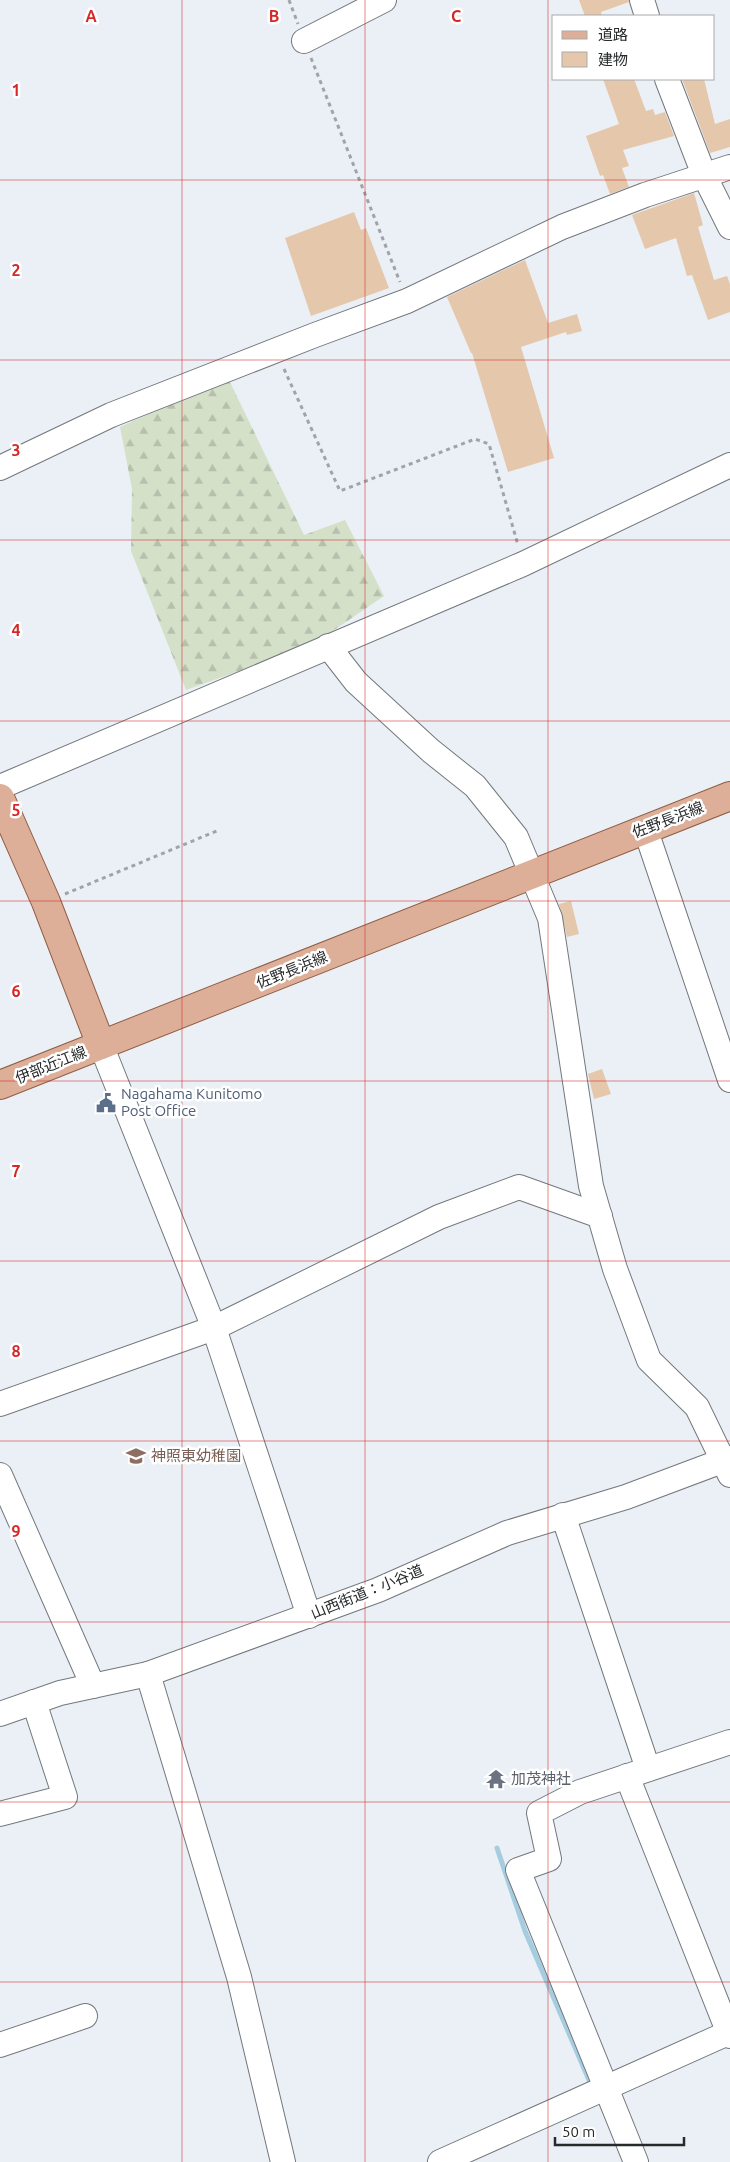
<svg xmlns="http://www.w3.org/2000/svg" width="730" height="2162" viewBox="0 0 730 2162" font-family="Ubuntu,'Noto Sans JP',sans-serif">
  <defs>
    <pattern id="forest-firs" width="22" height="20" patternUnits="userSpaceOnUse" patternTransform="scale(1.25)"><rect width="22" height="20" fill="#d5e0c9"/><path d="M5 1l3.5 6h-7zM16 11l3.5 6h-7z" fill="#b7c0ad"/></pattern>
  </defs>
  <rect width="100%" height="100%" fill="#eaf0f5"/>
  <polygon fill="url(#forest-firs)" points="228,378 304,535 345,520 384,596 312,645 186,690 131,551 132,489 120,427"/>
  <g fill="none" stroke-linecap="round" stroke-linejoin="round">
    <polyline stroke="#a5cddf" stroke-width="5" points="497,1848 525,1931 592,2087"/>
  </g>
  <g fill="#e5c7ac">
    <polygon points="579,0 629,0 629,2 601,12 602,16 585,16"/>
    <polygon points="603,79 634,79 646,111 653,109 655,115 665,112 674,136 623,150 629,166 622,168 629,187 610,194 603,175 600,176 586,136 619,124"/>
    <polygon points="682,79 704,79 715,124 730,119 730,147 710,153"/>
    <polygon points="694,193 703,225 698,227 714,280 727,276 730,284 730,312 708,320 692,275 687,276 676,238 645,249 632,215"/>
    <polygon points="354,212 361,230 366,228 389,288 311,316 285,238"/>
    <polygon points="525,260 548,323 577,314 582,331 567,335 566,332 521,347 554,458 508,472 472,353 471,353 447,297"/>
    <polygon points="571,901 579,934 567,937 559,904"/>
    <polygon points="602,1069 611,1094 594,1099 588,1074"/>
  </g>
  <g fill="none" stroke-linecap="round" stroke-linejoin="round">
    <defs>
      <g id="minor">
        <polyline points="642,0 647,16"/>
        <polyline points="304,41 384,0"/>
        <polyline points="667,79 704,175 730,227"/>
        <polyline points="0,468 111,415 315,335 407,301 562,227 645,195 730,167"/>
        <polyline points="328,646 356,682 431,751 475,786 516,837 550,918 591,1186 615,1269 649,1360 697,1407 730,1475"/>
        <polyline points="0,787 523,564 730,465"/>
        <polyline points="645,828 730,1080"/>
        <polyline points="101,1045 214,1328 309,1616"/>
        <polyline points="0,1404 214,1328 439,1217 519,1187 600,1216"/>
        <polyline points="0,1475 93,1686"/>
        <polyline points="563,1515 648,1769"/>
        <polyline points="148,1674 239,1977 283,2162"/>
        <polyline points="0,1714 60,1693 148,1674 378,1590 507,1533 626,1497 730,1458"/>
        <polyline points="627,1776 730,2036"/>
        <polyline points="0,1814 65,1797 34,1702"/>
        <polyline points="0,2045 85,2016"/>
        <polyline points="440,2162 728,2033"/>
        <polyline points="636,2162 518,1870 549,1859 539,1813 580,1792 730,1742"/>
      </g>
      <g id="major">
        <polyline points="0,798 46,902 101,1045"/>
        <polyline points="0,1085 730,796"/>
      </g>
    </defs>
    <use href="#minor" stroke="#73787d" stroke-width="26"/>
    <use href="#major" stroke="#905d45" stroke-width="30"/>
    <g stroke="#a0a4a8" stroke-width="3" stroke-dasharray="4 4" stroke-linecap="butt">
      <polyline points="289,0 298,24"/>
      <polyline points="311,58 400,282"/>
      <polyline points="284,369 340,491 475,439 489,444 518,545"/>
      <polyline points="65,894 219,830"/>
    </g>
    <use href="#minor" stroke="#fff" stroke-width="24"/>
    <use href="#major" stroke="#deaf98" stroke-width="28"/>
  </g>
  <path fill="none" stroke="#d62828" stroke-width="1" stroke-opacity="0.55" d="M182,0V2162M365,0V2162M548,0V2162M0,180H730M0,360H730M0,540H730M0,721H730M0,901H730M0,1081H730M0,1261H730M0,1441H730M0,1622H730M0,1802H730M0,1982H730"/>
  <defs>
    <symbol id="civic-bare" viewBox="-9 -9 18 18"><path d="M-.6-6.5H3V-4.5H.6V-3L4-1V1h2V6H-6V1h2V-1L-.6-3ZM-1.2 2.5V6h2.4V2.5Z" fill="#5c6f8a" stroke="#fff" stroke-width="2.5" paint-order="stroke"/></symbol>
    <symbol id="school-bare" viewBox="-9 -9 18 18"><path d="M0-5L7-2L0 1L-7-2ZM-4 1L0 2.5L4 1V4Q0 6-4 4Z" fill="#8d6e63" stroke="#fff" stroke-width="2.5" paint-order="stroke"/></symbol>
    <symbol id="temple-bare" viewBox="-9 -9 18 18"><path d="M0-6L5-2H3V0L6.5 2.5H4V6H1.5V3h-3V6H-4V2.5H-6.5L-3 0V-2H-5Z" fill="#6b7280" stroke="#fff" stroke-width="2.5" paint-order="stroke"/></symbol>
  </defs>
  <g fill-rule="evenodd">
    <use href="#civic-bare" x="92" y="1089" width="28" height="28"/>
    <use href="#school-bare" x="122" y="1442" width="28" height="28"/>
    <use href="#temple-bare" x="482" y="1765" width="28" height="28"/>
  </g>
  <g text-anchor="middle" stroke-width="5" stroke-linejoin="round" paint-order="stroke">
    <g font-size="15" fill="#272a2b" stroke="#fff">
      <text transform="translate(668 820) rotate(-21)" y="5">佐野長浜線</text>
      <text transform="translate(292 970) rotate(-22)" y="5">佐野長浜線</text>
      <text transform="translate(51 1065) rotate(-22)" y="5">伊部近江線</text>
      <text transform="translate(367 1592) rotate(-22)" y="5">山西街道：小谷道</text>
    </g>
    <g font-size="15" fill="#4e5e75" stroke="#fff" text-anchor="start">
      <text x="121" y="1099">Nagahama Kunitomo<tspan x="121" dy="17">Post Office</tspan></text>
    </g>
    <g font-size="15" fill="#785e54" stroke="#fff" text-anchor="start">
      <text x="151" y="1461">神照東幼稚園</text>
    </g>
    <g font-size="15" fill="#5b616d" stroke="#fff" text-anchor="start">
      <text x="511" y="1784">加茂神社</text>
    </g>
  </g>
  <g font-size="16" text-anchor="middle" font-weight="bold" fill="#d62828" stroke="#fff" stroke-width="5" stroke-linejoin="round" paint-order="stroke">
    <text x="91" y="22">A</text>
    <text x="274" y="22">B</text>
    <text x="456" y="22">C</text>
    <text x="16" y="96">1</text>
    <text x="16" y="276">2</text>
    <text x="16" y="456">3</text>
    <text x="16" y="636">4</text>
    <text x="16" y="816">5</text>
    <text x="16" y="997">6</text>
    <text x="16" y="1177">7</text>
    <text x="16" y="1357">8</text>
    <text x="16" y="1537">9</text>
  </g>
  <rect x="552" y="15" width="162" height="65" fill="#ffffff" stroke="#a9aaaa"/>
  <rect x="562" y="31" width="25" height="8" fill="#deaf98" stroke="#a9aaaa"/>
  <text x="598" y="40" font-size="15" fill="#272a2b">道路</text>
  <rect x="562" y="52" width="25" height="15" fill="#e5c7ac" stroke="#a9aaaa"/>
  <text x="598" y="65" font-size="15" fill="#272a2b">建物</text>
  <path d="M555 2137v8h129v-8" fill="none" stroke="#272a2b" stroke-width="2.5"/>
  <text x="562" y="2137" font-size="15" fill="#272a2b" stroke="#ffffff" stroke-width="4" paint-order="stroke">50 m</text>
</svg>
